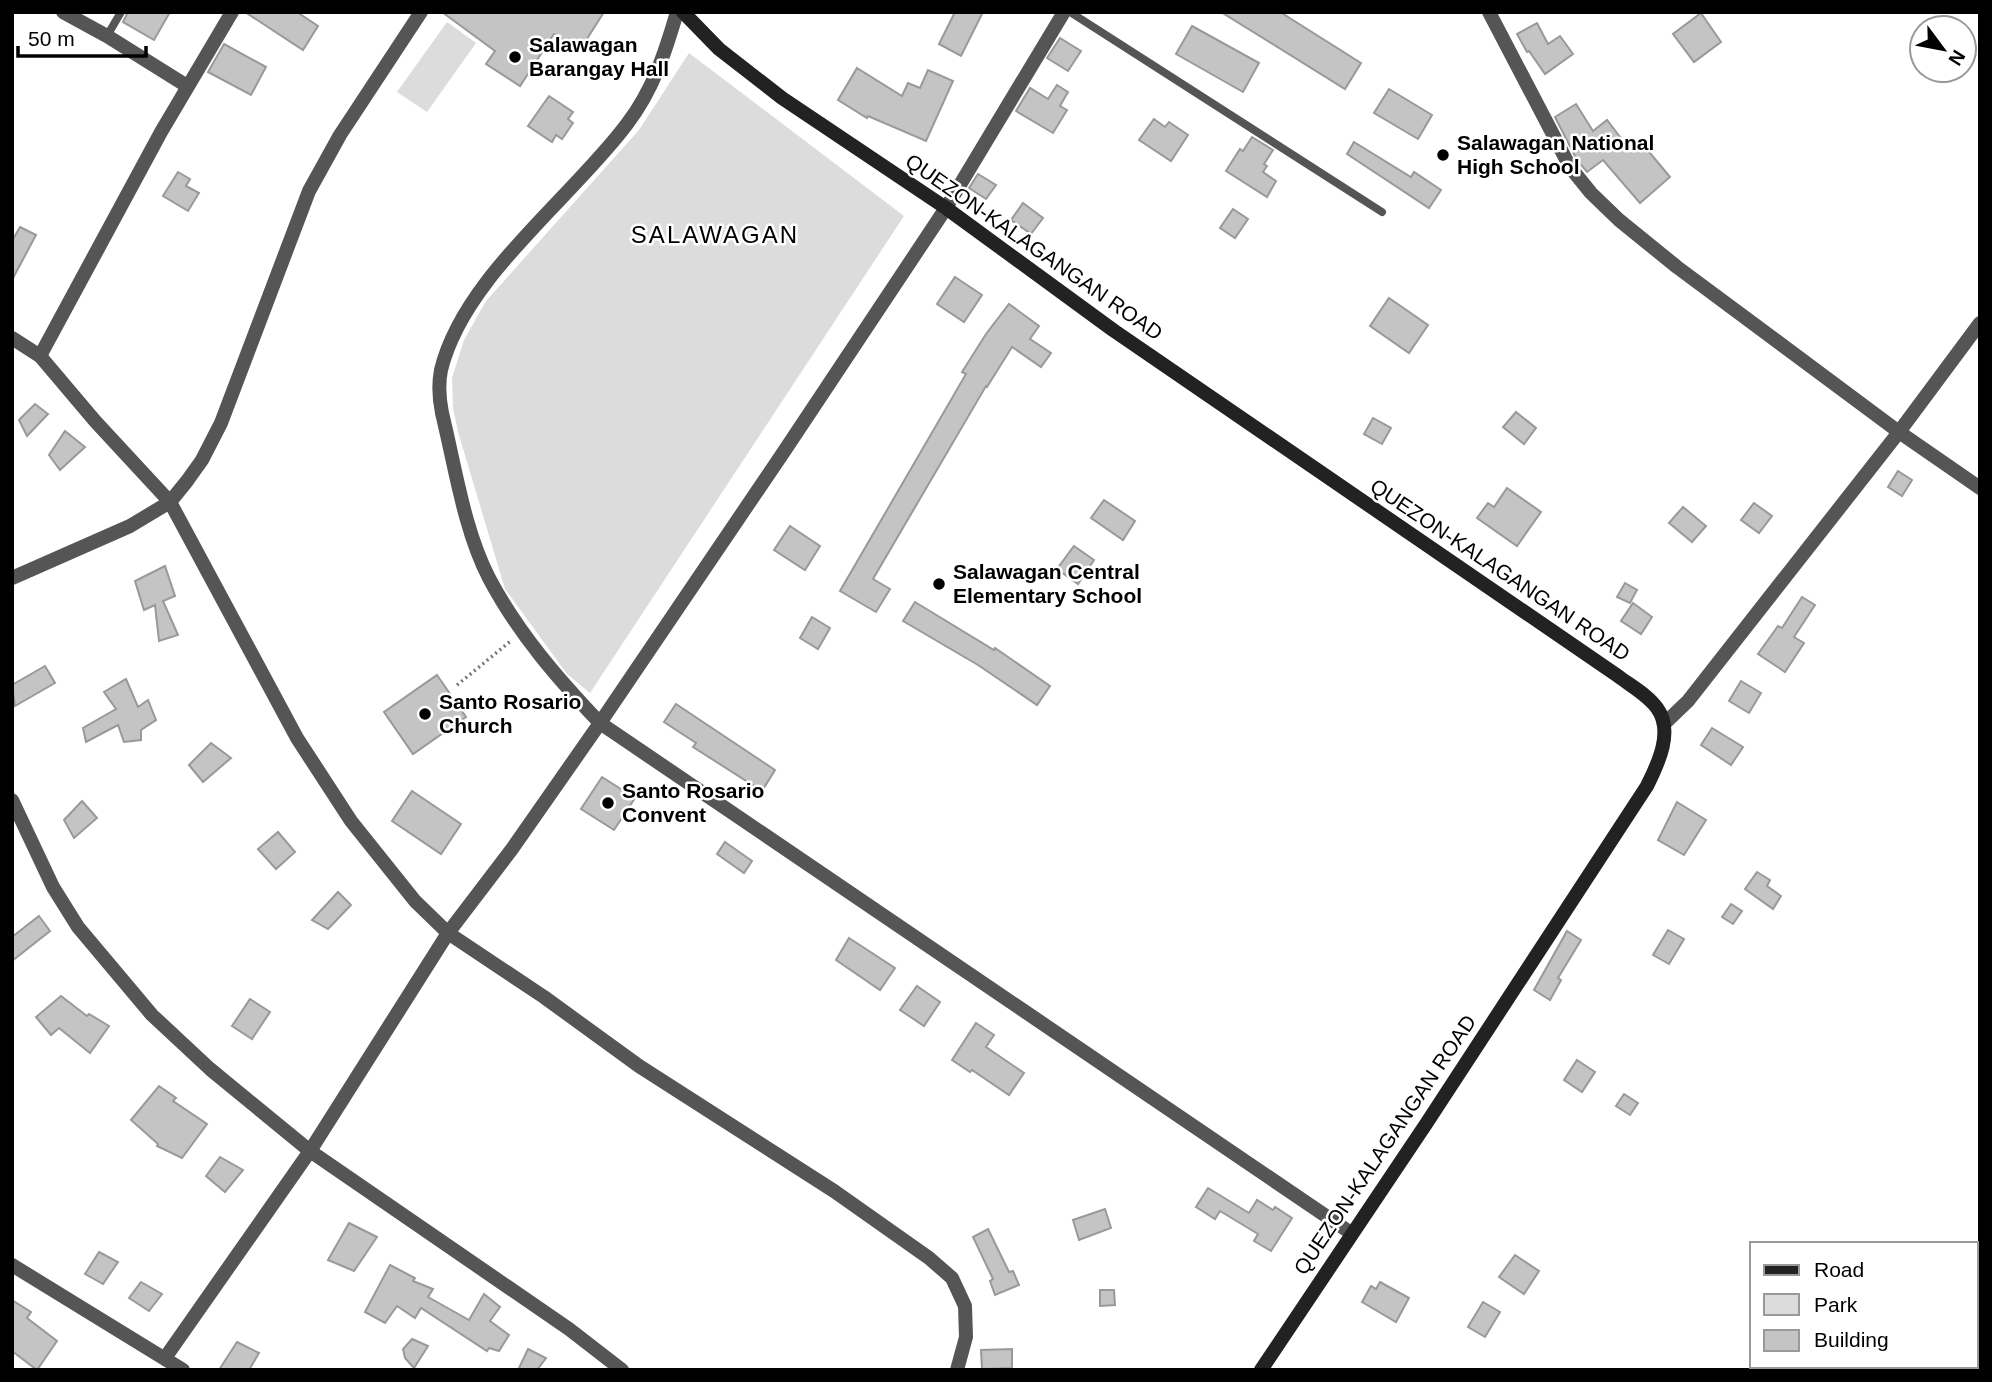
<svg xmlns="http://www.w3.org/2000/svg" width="1992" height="1382" viewBox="0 0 1992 1382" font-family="Helvetica,sans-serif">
  <rect width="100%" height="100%" fill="#fff"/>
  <g fill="#dcdcdc">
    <polygon points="447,22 476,43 427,112 397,92"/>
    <polygon points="689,53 904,216 590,693 567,674 505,589 458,432 453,408 452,378 464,340 486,301 639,130"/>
  </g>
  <g fill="#c4c4c4" stroke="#999" stroke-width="2">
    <polygon points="128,12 170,12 154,40 123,22"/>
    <polygon points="245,12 297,12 318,26 303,50"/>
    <polygon points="442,12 604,12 580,50 554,34 520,86 486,64 495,51"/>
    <polygon points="955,12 983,12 961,56 939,44"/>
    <polygon points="1221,12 1280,12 1361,63 1345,89"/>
    <polygon points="1701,13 1721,42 1694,62 1673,34"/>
    <polygon points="1537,23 1548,44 1560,36 1573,54 1545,74 1529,51 1527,52 1517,34"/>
    <polygon points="1192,26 1259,63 1243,92 1176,54"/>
    <polygon points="1060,38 1081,51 1068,71 1047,58"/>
    <polygon points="224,44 266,67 251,95 208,72"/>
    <polygon points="857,68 902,96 908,83 920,88 928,70 953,81 926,141 868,116 867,118 838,100"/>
    <polygon points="1057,85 1068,92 1060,106 1067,110 1053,133 1016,111 1030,88 1048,99"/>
    <polygon points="1389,89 1432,115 1418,139 1374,113"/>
    <polygon points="549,96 573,112 568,119 573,123 562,139 556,135 552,142 528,126"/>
    <polygon points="1576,104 1593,131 1607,120 1630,150 1640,141 1670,177 1640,203 1603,160 1587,172 1577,160 1555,117"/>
    <polygon points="1154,119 1165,127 1169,122 1188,135 1171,161 1139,140"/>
    <polygon points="1252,137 1273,150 1264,164 1267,166 1263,172 1276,181 1267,197 1226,171 1240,149 1243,151"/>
    <polygon points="1354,142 1411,177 1414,172 1441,190 1429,208 1347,154"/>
    <polygon points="178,172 190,179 186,186 199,193 188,211 163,196"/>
    <polygon points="978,174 996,185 986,199 969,188"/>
    <polygon points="1023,203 1043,218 1031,234 1011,220"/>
    <polygon points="1233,209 1248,219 1235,238 1220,228"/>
    <polygon points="20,227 36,235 12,280 12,241"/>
    <polygon points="955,277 982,295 964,322 937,304"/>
    <polygon points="1389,298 1428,325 1409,353 1370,326"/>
    <polygon points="1009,304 1039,326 1030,339 1051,353 1041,367 1012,347 987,387 986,386 873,579 890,589 876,612 840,591 966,374 962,372 986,334"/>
    <polygon points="35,404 48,414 27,436 19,420"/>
    <polygon points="1516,412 1536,428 1524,444 1503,427"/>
    <polygon points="1373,418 1391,428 1382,444 1364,434"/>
    <polygon points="65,431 85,447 60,470 49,455"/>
    <polygon points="1898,471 1912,480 1902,496 1888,487"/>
    <polygon points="1507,488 1541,512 1517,546 1477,518 1488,503 1494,507"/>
    <polygon points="1104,500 1135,521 1123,540 1091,518"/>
    <polygon points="1754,503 1772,516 1759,533 1741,520"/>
    <polygon points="1683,507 1706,526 1692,542 1669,523"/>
    <polygon points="790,526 820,546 805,570 774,550"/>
    <polygon points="1074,546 1094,560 1078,584 1057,569"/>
    <polygon points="165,566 175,596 163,601 178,635 159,641 155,605 144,610 135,581"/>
    <polygon points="1625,583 1637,590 1630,603 1617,597"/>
    <polygon points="1802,597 1815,605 1794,637 1804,643 1785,672 1758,654 1778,626 1782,628"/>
    <polygon points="915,602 994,650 995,648 1050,686 1037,705 978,665 903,621"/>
    <polygon points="1633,603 1652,617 1641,634 1621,621"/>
    <polygon points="812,617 830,628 818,649 800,638"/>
    <polygon points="45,666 55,683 15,706 12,685"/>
    <polygon points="437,675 466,717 413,754 384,712"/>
    <polygon points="126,679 138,707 148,700 156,720 141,730 141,740 124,742 118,725 86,742 83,728 116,709 104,692"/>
    <polygon points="1741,681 1761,693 1749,713 1729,701"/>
    <polygon points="676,704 775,770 762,791 693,747 696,743 664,722"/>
    <polygon points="1712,728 1743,747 1731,765 1701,745"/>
    <polygon points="211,743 231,758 203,782 189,765"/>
    <polygon points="602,777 635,798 614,830 581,809"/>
    <polygon points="412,791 461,824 441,854 392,821"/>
    <polygon points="82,801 97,818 74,838 64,820"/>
    <polygon points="1677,802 1706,820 1684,855 1658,840"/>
    <polygon points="278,832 295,852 276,869 258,849"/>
    <polygon points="725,842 752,861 744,873 717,854"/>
    <polygon points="1757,872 1770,880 1767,886 1781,896 1773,909 1745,889"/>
    <polygon points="338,892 351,905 328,929 312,920"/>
    <polygon points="1731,904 1742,911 1733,924 1722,917"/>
    <polygon points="39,916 50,931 12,961 12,937"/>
    <polygon points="1668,930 1684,939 1669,964 1653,955"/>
    <polygon points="1567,931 1581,940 1558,978 1561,980 1550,1000 1534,990"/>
    <polygon points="849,938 895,968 880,990 836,960"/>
    <polygon points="917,986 940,1002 924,1026 900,1010"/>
    <polygon points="61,996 87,1016 89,1014 109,1026 90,1053 59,1028 51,1035 36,1017"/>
    <polygon points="250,999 270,1012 252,1039 232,1026"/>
    <polygon points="976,1023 994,1035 986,1047 1024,1073 1009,1095 972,1070 970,1072 952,1060"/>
    <polygon points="1577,1060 1595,1072 1582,1092 1564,1080"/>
    <polygon points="159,1086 176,1098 173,1101 207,1124 182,1158 157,1146 158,1144 131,1120"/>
    <polygon points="1624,1094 1638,1103 1630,1115 1616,1106"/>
    <polygon points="220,1157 243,1170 225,1192 206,1176"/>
    <polygon points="1208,1188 1249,1213 1257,1200 1273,1210 1275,1207 1292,1218 1271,1251 1254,1241 1258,1234 1220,1211 1215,1219 1196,1207"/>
    <polygon points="1105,1209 1111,1228 1079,1240 1073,1220"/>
    <polygon points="349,1223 377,1237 354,1271 328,1260"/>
    <polygon points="988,1229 1009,1272 1013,1271 1019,1285 995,1295 990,1281 993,1279 973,1237"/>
    <polygon points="99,1252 118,1262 103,1284 85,1274"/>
    <polygon points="1515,1255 1539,1271 1524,1294 1499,1277"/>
    <polygon points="390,1265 415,1278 413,1281 433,1289 428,1297 469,1320 484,1294 500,1307 490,1321 509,1335 499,1351 489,1348 487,1351 421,1308 415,1318 397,1306 385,1323 365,1312"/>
    <polygon points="141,1282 162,1294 149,1311 129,1298"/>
    <polygon points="1380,1282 1409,1298 1396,1322 1362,1302 1371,1286 1376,1289"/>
    <polygon points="1100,1290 1114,1290 1115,1305 1100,1306"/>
    <polygon points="12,1300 31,1312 27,1318 57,1341 37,1370 12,1351"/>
    <polygon points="1483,1302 1500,1312 1485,1337 1468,1327"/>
    <polygon points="412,1339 428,1346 414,1368 405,1358 403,1349"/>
    <polygon points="237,1342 259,1353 249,1370 219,1370"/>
    <polygon points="528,1349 546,1358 537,1370 518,1370"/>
    <polygon points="1012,1349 1012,1368 982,1369 981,1350"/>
  </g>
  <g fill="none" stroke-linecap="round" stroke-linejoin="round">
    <polyline stroke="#777" stroke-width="3.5" stroke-dasharray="2 3.5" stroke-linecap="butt" points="457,685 512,640"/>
    <g stroke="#555" stroke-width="8">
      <polyline points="1070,12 1382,212"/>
      <polyline points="107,36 121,12"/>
    </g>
    <g stroke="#555" stroke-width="14">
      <polyline points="63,12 107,36 187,86"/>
      <path d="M677,12C665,53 653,90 627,124C571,199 463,278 441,370C438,385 439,398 442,413C455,466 464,530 489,578C518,633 558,679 600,723L1351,1233"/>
      <polyline points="1489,12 1570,167 1591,193 1619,220 1677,267 1899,432 1980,488"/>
      <polyline points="12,338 40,356 95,421 170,502 297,738 351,821 415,901 448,933 544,997 639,1066 834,1191 929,1258 952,1278 965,1306 966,1337 957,1370"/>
      <polyline points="40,356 161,132 232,12"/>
      <polyline points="12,578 130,526 170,502 187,481 202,460 221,423 309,191 340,135 421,12"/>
      <polyline points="1664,724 1688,701 1899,432 1980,323"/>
      <polyline points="12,800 53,887 78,927 152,1015 210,1069 310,1151 569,1329 622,1370"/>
      <polyline points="12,1265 183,1370"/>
      <polyline points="165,1358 310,1151 448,933 512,849 600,723 785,450 946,208 1064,12"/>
    </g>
    <path stroke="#222" stroke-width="14" d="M683,12L719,49L782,98L946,208L1113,330L1618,676C1631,686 1648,695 1657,708C1674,731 1658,764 1647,786L1426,1124L1261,1370"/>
  </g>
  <g fill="#000" stroke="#fff" stroke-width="2.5">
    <circle cx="515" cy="57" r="7"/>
    <circle cx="1443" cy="155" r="7"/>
    <circle cx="939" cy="584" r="7"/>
    <circle cx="425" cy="714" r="7"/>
    <circle cx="608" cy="803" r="7"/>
  </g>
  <g text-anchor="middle" stroke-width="5" stroke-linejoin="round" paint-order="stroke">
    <g font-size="21" font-weight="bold" fill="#000" stroke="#fff" text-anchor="start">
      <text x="529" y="52">Salawagan<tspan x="529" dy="24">Barangay Hall</tspan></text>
      <text x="1457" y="150">Salawagan National<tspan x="1457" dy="24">High School</tspan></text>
      <text x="953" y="579">Salawagan Central<tspan x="953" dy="24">Elementary School</tspan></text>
      <text x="439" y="709">Santo Rosario<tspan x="439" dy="24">Church</tspan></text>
      <text x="622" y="798">Santo Rosario<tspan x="622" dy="24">Convent</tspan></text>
    </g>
    <g font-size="21" fill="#000" stroke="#fff">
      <text transform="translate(1034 247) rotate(35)" y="7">QUEZON-KALAGANGAN ROAD</text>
      <text transform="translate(1500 570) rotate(34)" y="7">QUEZON-KALAGANGAN ROAD</text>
      <text transform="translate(1385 1145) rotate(-56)" y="7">QUEZON-KALAGANGAN ROAD</text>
    </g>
    <g font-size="24" letter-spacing="2" fill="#000" stroke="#fff">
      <text x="715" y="243">SALAWAGAN</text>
    </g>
  </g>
  <rect width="1992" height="1382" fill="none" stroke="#000000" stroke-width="28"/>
  <rect x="1750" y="1242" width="228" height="126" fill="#ffffff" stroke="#999999" stroke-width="2"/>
  <rect x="1764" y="1265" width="35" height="10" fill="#222222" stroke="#999999" stroke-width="2"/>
  <text x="1814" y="1277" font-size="21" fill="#000000">Road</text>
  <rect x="1764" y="1294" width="35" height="21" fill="#dcdcdc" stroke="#999999" stroke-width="2"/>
  <text x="1814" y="1312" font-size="21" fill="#000000">Park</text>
  <rect x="1764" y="1330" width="35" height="21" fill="#c4c4c4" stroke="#999999" stroke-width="2"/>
  <text x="1814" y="1347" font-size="21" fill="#000000">Building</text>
  <g transform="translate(1943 49) rotate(122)"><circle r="33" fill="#ffffff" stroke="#999999" stroke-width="2"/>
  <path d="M0-5L12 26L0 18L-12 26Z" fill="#000000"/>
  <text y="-10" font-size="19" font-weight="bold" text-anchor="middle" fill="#000000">N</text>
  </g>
  <path d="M18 46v10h128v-10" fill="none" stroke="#000000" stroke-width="3.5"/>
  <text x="28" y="46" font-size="21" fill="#000000" stroke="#ffffff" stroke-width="5" paint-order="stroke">50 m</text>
</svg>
